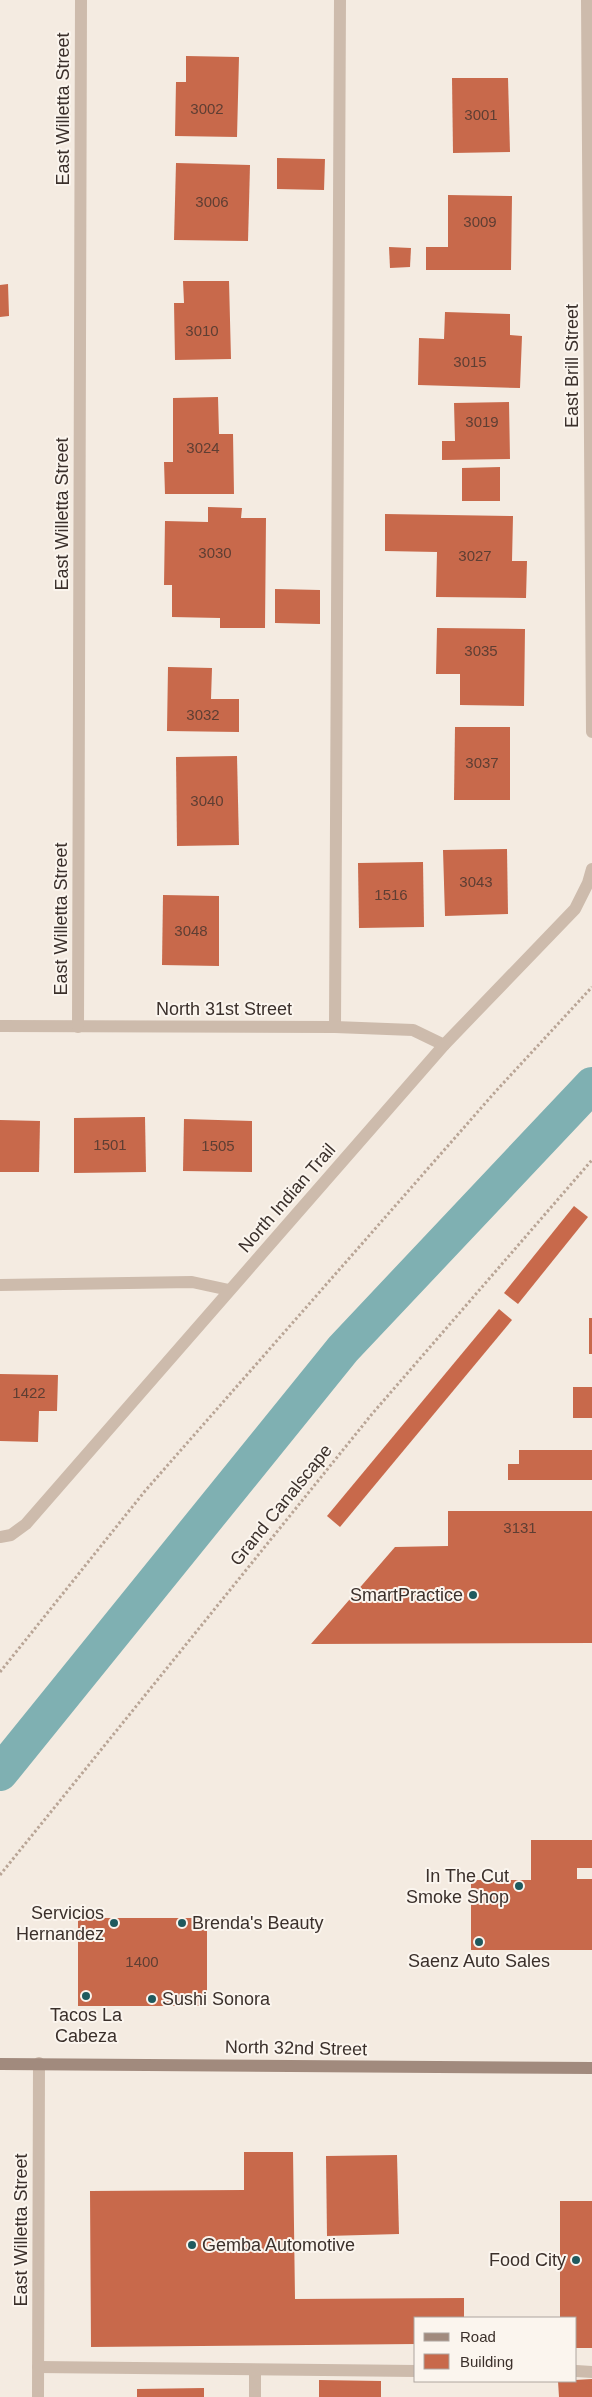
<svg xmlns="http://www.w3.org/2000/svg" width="592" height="2397" viewBox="0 0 592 2397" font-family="Helvetica,sans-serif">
  <rect width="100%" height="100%" fill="#f4ebe1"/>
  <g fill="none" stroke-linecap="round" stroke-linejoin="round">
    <polyline stroke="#7fb0b2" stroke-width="36" points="0,1773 343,1349 592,1085"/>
  </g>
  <g fill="#c8694b">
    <polygon points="186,56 239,57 237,137 175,136 176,82 186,82"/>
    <polygon points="452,78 508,78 510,152 453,153"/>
    <polygon points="277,158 325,159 324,190 277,189"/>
    <polygon points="176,163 250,165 248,241 174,240"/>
    <polygon points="448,195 512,196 511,270 426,270 426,247 448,247"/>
    <polygon points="389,247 411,248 410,267 390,268"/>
    <polygon points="183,281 229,281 231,359 175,360 174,303 184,303"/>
    <polygon points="8,284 9,316 0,317 0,285"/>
    <polygon points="445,312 510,314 510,335 522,336 520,388 418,385 419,338 444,339"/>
    <polygon points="218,397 219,434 233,434 234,494 165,494 164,462 173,462 173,398"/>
    <polygon points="509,402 510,459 442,460 442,441 455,441 454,403"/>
    <polygon points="500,467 500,501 462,501 462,468"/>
    <polygon points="208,507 242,508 241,518 266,518 265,628 220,628 220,618 172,617 172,585 164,585 165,521 208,522"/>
    <polygon points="385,514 513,516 512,561 527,561 526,598 436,597 437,552 385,551"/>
    <polygon points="275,589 320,590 320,624 275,623"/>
    <polygon points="437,628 525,629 524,706 460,705 460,674 436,674"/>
    <polygon points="168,667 212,668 211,699 239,699 239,732 167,731"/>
    <polygon points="455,727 510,727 510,800 454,800"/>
    <polygon points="237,756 239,845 177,846 176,757"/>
    <polygon points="507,849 508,914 445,916 443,850"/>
    <polygon points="423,862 424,927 359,928 358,863"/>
    <polygon points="163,895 219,896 219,966 162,965"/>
    <polygon points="145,1117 146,1172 74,1173 74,1118"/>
    <polygon points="184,1119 252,1121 252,1172 183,1171"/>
    <polygon points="0,1120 40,1121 39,1172 0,1172"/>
    <polygon points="574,1206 588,1217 518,1304 504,1293"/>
    <polygon points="499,1309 512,1320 340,1527 327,1516"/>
    <rect x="589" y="1318" width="3" height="36"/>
    <polygon points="0,1374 58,1375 57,1411 39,1411 38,1442 0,1441"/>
    <rect x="573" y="1387" width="19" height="31"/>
    <polygon points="519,1450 592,1450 592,1480 508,1480 508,1464 519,1464"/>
    <polygon points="448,1511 592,1511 592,1643 311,1644 395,1547 448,1546"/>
    <polygon points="531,1840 592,1840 592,1868 577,1868 577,1879 592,1879 592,1950 471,1950 471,1880 531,1880"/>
    <rect x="78" y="1918" width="129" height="88"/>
    <polygon points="244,2152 293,2152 295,2299 464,2298 464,2318 416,2318 416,2344 91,2347 90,2191 244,2190"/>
    <polygon points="397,2155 399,2234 327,2236 326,2156"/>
    <polygon points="560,2201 592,2201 592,2348 576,2348 576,2318 560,2318"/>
    <polygon points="592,2379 592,2397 559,2397 558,2381"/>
    <polygon points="319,2380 381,2381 381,2397 319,2397"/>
    <polygon points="204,2388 204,2397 137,2397 137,2389"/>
  </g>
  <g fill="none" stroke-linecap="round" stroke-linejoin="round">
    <g stroke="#b9a596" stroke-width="3" stroke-dasharray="2.5 2.5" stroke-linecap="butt">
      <polyline points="0,1672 145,1491 496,1091 592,987"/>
      <polyline points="0,1875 372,1414 592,1160"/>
    </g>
    <g stroke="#cdbbac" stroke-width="12">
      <polyline points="335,1027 340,0"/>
      <polyline points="0,1285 192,1282 229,1290"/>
      <polyline points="38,2367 416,2371"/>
      <polyline points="576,2371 592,2372"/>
      <polyline points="255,2397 255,2370"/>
    </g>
    <g stroke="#cdbbac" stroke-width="12">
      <polyline points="587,0 592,732"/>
      <polyline points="0,1026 335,1027 413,1030 444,1045"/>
      <polyline points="78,1027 81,0"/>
      <polyline points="0,1537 11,1535 26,1524 444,1045 575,909 588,883 592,869"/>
      <polyline points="38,2397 39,2063"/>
    </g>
    <polyline stroke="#a18a7d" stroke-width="12" points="0,2064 592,2068"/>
  </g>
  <g fill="#1f5a5e" stroke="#fbf5ee" stroke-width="2">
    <circle cx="473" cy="1595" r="5"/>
    <circle cx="519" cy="1886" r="5"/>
    <circle cx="114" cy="1923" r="5"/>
    <circle cx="182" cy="1923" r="5"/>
    <circle cx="479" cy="1942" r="5"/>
    <circle cx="86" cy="1996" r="5"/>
    <circle cx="152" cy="1999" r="5"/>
    <circle cx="192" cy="2245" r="5"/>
    <circle cx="576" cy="2260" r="5"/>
  </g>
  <g text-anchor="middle" stroke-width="4" stroke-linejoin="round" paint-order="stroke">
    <g font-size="15" fill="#5e3e33">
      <text x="207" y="114">3002</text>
      <text x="481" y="120">3001</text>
      <text x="212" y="207">3006</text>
      <text x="480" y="227">3009</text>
      <text x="202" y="336">3010</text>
      <text x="470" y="367">3015</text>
      <text x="482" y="427">3019</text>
      <text x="203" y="453">3024</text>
      <text x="215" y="558">3030</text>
      <text x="475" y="561">3027</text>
      <text x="481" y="656">3035</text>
      <text x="203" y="720">3032</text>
      <text x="482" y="768">3037</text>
      <text x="207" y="806">3040</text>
      <text x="476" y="887">3043</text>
      <text x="391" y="900">1516</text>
      <text x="191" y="936">3048</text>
      <text x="110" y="1150">1501</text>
      <text x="218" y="1151">1505</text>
      <text x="29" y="1398">1422</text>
      <text x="520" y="1533">3131</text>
      <text x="142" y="1967">1400</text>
    </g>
    <g font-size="18" fill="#3b302b" stroke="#fbf5ee">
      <text transform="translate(63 109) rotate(-90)" y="6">East Willetta Street</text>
      <text transform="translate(572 366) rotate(-90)" y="6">East Brill Street</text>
      <text transform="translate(62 514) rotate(-90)" y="6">East Willetta Street</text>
      <text transform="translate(61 919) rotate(-90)" y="6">East Willetta Street</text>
      <text x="224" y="1015">North 31st Street</text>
      <text transform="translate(287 1198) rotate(-49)" y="6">North Indian Trail</text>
      <text transform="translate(281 1505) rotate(-51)" y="6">Grand Canalscape</text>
      <text transform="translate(296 2048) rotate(1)" y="6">North 32nd Street</text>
      <text transform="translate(21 2230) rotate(-90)" y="6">East Willetta Street</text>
    </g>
    <g font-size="18" fill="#3b302b" stroke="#fbf5ee" text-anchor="end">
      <text x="463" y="1601">SmartPractice</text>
      <text x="509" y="1882">In The Cut<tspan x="509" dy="21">Smoke Shop</tspan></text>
      <text x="104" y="1919">Servicios<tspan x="104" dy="21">Hernandez</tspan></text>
      <text x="192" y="1929" text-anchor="start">Brenda's Beauty</text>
      <text x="479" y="1967" text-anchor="middle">Saenz Auto Sales</text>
      <text x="162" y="2005" text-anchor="start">Sushi Sonora</text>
      <text x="86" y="2021" text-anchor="middle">Tacos La<tspan x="86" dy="21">Cabeza</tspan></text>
      <text x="202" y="2251" text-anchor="start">Gemba Automotive</text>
      <text x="566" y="2266">Food City</text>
    </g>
  </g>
  <rect x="414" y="2317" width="162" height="65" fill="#fbf5ee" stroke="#aea6a0"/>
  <rect x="424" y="2333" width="25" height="8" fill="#a18a7d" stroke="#aea6a0"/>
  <text x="460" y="2342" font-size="15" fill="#3b302b">Road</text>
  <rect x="424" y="2354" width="25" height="15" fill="#c8694b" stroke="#aea6a0"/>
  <text x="460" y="2367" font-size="15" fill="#3b302b">Building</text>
</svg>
